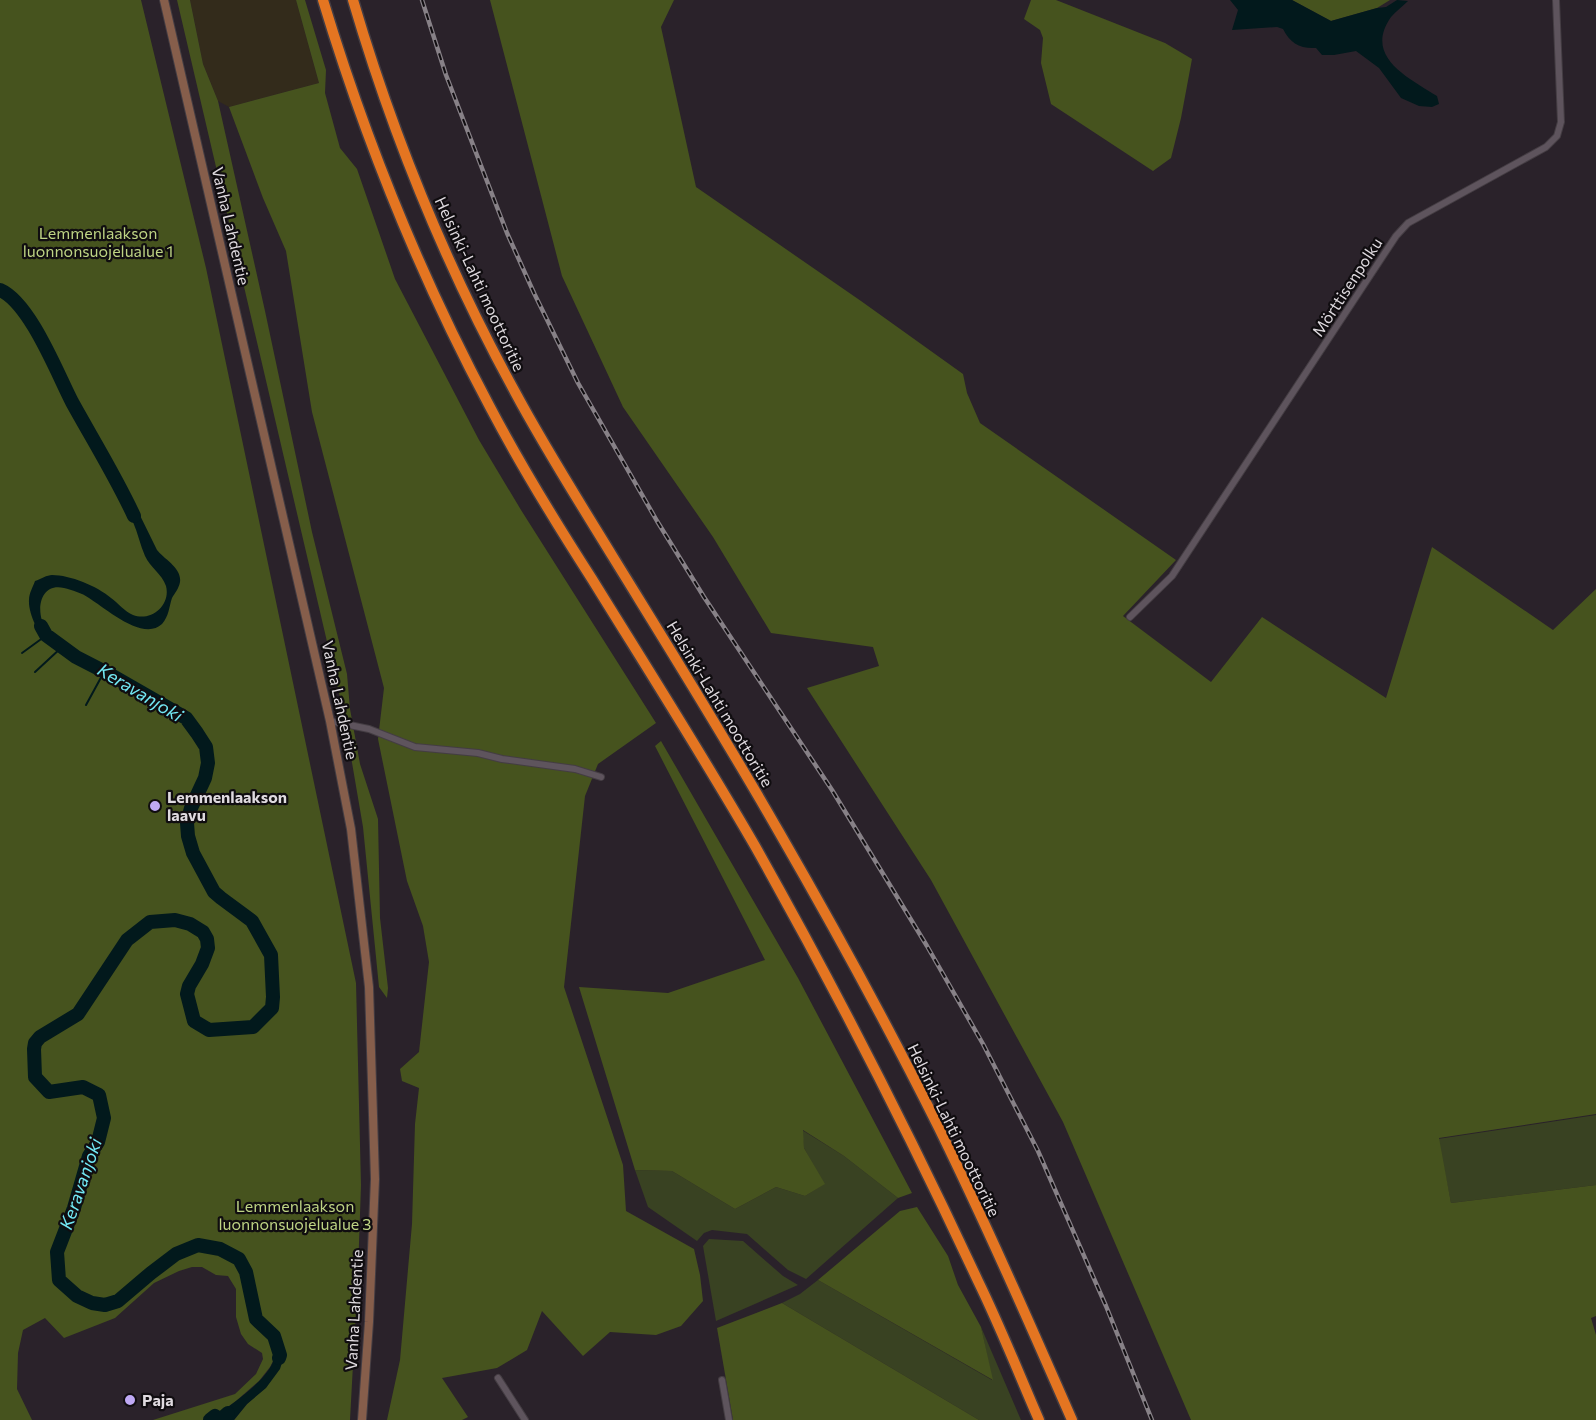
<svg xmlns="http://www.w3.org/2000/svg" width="1596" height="1420" viewBox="0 0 1596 1420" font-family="Commissioner,sans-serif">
  <rect width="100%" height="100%" fill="#2a222a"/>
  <polygon fill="#332b1b" points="190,0 296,0 319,83 229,107 218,101 203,64"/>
  <g fill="#394222">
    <polygon points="1596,1115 1596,1185 1451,1203 1438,1139"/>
    <polygon points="802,1130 844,1156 898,1198 806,1279 788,1270 747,1234 712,1230 704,1233 697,1241 648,1207 635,1170 672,1171 735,1209 776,1187 805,1196 824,1184 804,1148"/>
    <polygon points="709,1239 743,1241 783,1276 798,1285 716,1321 703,1246"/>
    <polygon points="818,1280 992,1380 981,1327 1021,1420 979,1420 782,1303 800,1294"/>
  </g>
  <g fill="#46531e">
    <polygon points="0,0 141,0 206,268 356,983 361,1185 358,1272 350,1420 234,1420 247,1404 265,1388 275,1357 270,1367 259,1381 236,1401 210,1420 153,1420 235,1394 256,1374 263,1359 262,1353 248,1344 241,1334 236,1317 236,1289 228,1276 216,1275 202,1267 192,1267 179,1271 154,1283 115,1318 64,1338 45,1318 23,1330 18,1353 17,1389 32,1420 0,1420"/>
    <polygon points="177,0 190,0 203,64 218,101 265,311 312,532 347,674 350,709 360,764 378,819 380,918 388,988 387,998 379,987 363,827 343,710"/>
    <polygon points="296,0 305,0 326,70 325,93 340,148 357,169 395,279 479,440 521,510 656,723 598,764 585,796 564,987 623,1165 626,1211 694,1249 700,1275 703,1301 681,1326 656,1335 610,1332 583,1356 542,1311 527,1350 497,1368 442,1378 468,1417 462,1420 387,1420 400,1360 412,1224 415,1124 419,1088 402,1081 400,1069 419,1052 429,962 423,926 407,881 378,739 384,688 312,412 286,251 263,198 229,107 319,83"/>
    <polygon points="490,0 674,0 661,27 696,187 861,301 963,374 967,393 980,423 1176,560 1123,616 1211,682 1262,617 1386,698 1432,547 1553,630 1596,589 1596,1114 1439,1138 1451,1203 1596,1185 1596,1316 1591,1318 1596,1335 1596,1420 1191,1420 1063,1122 931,880 807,688 879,666 873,647 771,633 713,537 623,407 562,276"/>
    <polygon points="1031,0 1056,0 1165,43 1192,59 1181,118 1171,158 1153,171 1051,104 1041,63 1043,38 1040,30 1024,19"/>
    <polygon points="1292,0 1390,0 1377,8 1331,21"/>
    <polygon points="661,741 798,978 912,1193 898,1198 844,1156 803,1130 804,1148 825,1184 805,1196 776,1187 735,1209 672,1171 635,1170 579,987 668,993 765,960 655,746"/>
    <polygon points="917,1207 948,1256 958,1285 981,1327 993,1380 818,1280 900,1211"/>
    <polygon points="782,1303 979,1420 733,1420 717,1328"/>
  </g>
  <g fill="#02191c">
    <path d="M1230,0H1292L1331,21L1377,8L1386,7L1397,0L1408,1C1403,6 1396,11 1391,17C1363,57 1409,78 1437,96L1439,104L1432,107L1419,106L1401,98L1379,68L1356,51L1334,55H1322L1316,48C1300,49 1290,43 1283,29L1277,27L1232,30L1238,10Z"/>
    <path d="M131,497L157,550C164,559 182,568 180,582C179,588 175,593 172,598C169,607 169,616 162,624C143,642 105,608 89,598C82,593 72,590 64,588C38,582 35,615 47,630C49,632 52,634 54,636L48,644C39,635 28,613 29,600C29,593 33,587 35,581C41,579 47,575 52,575C70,575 97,586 111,598C118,603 125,612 133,615C151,622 171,605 166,586C162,574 150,567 145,556C140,545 138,533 133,522C129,515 125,508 121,502Z"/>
    <path d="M280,1340L285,1353L280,1369L266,1388L247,1404L234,1420H220L215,1416C232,1404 268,1380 274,1359C275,1354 274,1350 273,1345Z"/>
  </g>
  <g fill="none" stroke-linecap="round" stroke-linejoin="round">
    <g stroke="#02191c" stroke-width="2">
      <polyline points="22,653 44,637"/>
      <polyline points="35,672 62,647"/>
      <polyline points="86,705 104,672"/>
    </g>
    <g stroke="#02191c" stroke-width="14">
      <path d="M0,290C30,303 57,373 72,402C93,440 116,477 134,516"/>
      <polyline points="41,626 46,635 76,657 111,675 186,718 197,733 206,747 208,763 205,778 191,808 187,823 188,836 193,853 214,892 221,898 252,921 271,955 273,997 272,1008 253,1027 209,1030 194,1021 187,994 189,986 202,964 208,948 207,939 203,932 190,924 175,920 150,922 127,940 78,1014 40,1037 35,1043 34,1049 35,1077 49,1092 83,1087 99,1095 104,1118 98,1142 89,1156 74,1208 57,1252 59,1280 77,1296 92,1303 105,1305 118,1301 151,1273 176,1254 198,1245 220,1249 239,1259 246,1272 256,1319 274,1336 280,1355 279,1358"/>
      <polyline points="210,1420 215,1416 220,1420 228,1413"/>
    </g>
    <defs>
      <g id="minor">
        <polyline points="1130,617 1172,576 1396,236 1408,223 1546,147 1557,136 1561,122 1556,0"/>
        <polyline points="330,721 369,729 415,747 478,753 502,759 575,769 601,777"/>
        <polyline points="498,1378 525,1420"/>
        <polyline points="722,1380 729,1420"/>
      </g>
      <polyline id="secondary" points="164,0 330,721 351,829 369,987 375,1179 369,1322 362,1420"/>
      <g id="motorway">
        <path d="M323,0C366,142 420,276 490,407C521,466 556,523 592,579C647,668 703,756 755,846C835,988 909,1133 978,1281C1000,1326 1019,1374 1039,1420"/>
        <path d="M353,0C393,136 447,268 515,392C545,448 580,503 613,557C669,648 726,739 779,832C835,929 889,1028 939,1128C986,1224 1029,1322 1072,1420"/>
      </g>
    </defs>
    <use href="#minor" stroke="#443d43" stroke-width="8"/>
    <use href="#secondary" stroke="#443d43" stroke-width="10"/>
    <use href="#motorway" stroke="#443d43" stroke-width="13"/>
    <use href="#minor" stroke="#5e545d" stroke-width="6"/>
    <use href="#secondary" stroke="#865e4b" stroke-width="8"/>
    <use href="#motorway" stroke="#e47521" stroke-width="10"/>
    <defs>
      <polyline id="rail" points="422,0 446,75 507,233 534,293 578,383 657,521 704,597 832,790 927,946 983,1044 1038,1151 1106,1306 1152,1420"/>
    </defs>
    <use href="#rail" stroke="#878187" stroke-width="4.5"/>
    <use href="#rail" stroke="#100d10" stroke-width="2" stroke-dasharray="7" stroke-linecap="butt"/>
  </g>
  <g fill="#bfa9f4" stroke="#100d10" stroke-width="2">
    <circle cx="155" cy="806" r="6"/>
    <circle cx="130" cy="1400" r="6"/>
  </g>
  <g text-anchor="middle" stroke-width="4.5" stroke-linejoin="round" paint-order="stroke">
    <g font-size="16" fill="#dfdadf" stroke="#100d10">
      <text transform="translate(231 226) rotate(77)" y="6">Vanha Lahdentie</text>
      <text transform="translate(480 284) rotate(65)" y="6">Helsinki-Lahti moottoritie</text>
      <text transform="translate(1347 287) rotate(-57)" y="6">Mörttisenpolku</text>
      <text transform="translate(340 700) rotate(78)" y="6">Vanha Lahdentie</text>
      <text transform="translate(720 704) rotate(59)" y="6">Helsinki-Lahti moottoritie</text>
      <text transform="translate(954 1130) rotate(64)" y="6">Helsinki-Lahti moottoritie</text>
      <text transform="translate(354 1310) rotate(-87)" y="6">Vanha Lahdentie</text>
    </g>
    <g font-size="16" fill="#bed484" stroke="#100d10">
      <text x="98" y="239">Lemmenlaakson<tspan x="98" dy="18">luonnonsuojelualue 1</tspan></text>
      <text x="295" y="1212">Lemmenlaakson<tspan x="295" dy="18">luonnonsuojelualue 3</tspan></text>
    </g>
    <g font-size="16" font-weight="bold" fill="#dfdadf" stroke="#100d10" text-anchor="start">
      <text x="167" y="803">Lemmenlaakson<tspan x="167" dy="18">laavu</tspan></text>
      <text x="142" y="1406">Paja</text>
    </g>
    <g font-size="18" font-style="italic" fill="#72e8f4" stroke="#100d10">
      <text transform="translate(140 693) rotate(31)" y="6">Keravanjoki</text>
      <text transform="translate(81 1184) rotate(-71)" y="6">Keravanjoki</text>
    </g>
  </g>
</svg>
